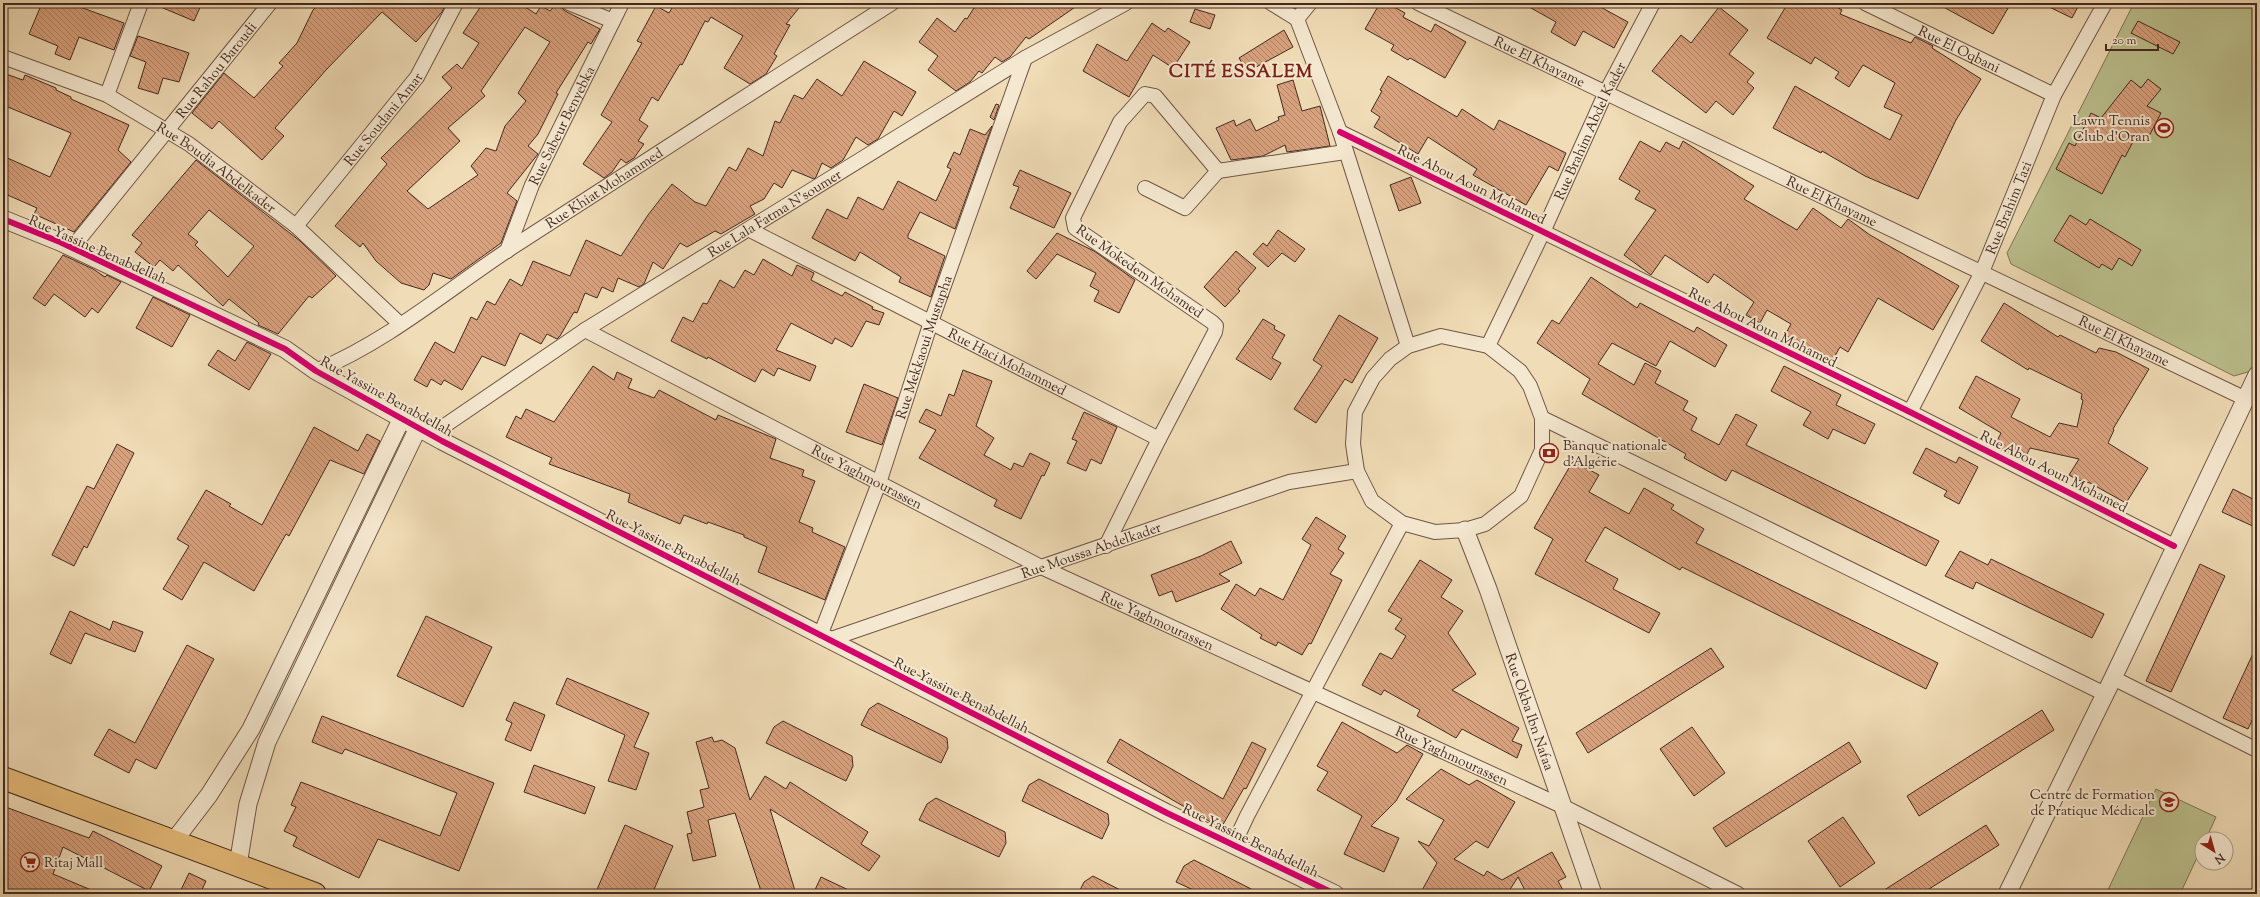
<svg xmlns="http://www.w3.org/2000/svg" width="2260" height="897" viewBox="0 0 2260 897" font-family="'Sorts Mill Goudy',serif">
  <defs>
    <pattern id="building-back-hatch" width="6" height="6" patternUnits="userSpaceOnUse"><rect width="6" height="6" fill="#d9a27e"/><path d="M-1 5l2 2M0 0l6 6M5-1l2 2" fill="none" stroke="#b28467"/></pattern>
  </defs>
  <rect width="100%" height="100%" fill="#f0dcb6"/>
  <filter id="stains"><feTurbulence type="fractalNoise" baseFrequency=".005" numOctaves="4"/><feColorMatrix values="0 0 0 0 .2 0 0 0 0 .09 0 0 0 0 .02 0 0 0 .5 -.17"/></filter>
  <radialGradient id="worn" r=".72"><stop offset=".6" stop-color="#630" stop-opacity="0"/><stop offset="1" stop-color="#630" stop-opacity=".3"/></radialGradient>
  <g fill="#bbc08d" stroke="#807456">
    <polygon points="2134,3 2257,3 2257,359 2251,371 2234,376 2011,264 2007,253"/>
    <polygon points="2156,789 2216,817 2206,839 2202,839 2202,847 2180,894 2106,894"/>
  </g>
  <g fill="url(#building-back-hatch)" stroke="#442920" fill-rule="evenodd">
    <polygon points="42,3 82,3 80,7 124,23 114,50 79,37 70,60 55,54 58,46 29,34"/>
    <polygon points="151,3 202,3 194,21"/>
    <polygon points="320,3 446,3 442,12 416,42 382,12 326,70 275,128 284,136 262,160 219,121 212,129 192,113 224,73 254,98 283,66 279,63 297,43 313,10"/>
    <path d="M483,3H519L536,14L541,6L550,11L557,3L565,11L600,29L591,44L588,42L556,93L558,94L538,134L528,146L538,154L507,193L517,201L501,243L451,279L433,273L429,285L424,290L401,283L376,261L363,243L360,247L335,226L387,164L381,158L452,88L442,77L457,64L462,69L479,43L463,33ZM525,27L550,42L518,93L526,101L505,126L496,151L486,148L471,166L478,175L428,209L407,191L460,141L448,128L485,96L481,91Z"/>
    <polygon points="675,3 803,3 786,24 790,25 774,54 777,56 766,74 750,84 724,68 743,36 711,17 708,22 705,21 682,65 680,64 658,101 652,97 639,120 648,126 638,141 644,144 634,158 626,163 621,159 612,172 604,178 583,164 612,122 601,115 642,43 637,41 656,6 669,13"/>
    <polygon points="977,3 1081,3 1029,39 1026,37 1010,57 1002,62 995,57 982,73 979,71 970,82 956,91 928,70 938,56 919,42 937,18 955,32 965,18 967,19"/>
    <polygon points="1380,3 1387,3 1405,13 1403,17 1431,32 1435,24 1466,42 1445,78 1410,58 1408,60 1391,50 1394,45 1365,29"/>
    <polygon points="1522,3 1593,3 1628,22 1614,48 1583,31 1575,46 1551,32 1556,22"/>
    <polygon points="1788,3 1830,3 1842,10 1840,14 1911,43 1915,37 1933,46 1932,48 1981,79 1956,120 1918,199 1865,176 1822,151 1821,153 1773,128 1795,86 1890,140 1902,115 1884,107 1895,83 1890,80 1863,65 1849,87 1835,78 1839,72 1815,57 1811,64 1767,38"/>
    <polygon points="1936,3 2011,3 1993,34"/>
    <polygon points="2041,3 2080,3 2072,18"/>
    <polygon points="1719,7 1748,30 1729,54 1754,73 1747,82 1754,88 1733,115 1716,101 1706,113 1652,71 1681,35 1691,43"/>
    <polygon points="1195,9 1215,15 1210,29 1190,22"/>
    <polygon points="2138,21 2180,42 2173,54 2131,33"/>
    <polygon points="1152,23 1165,32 1168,28 1190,42 1173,68 1153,55 1129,97 1083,71 1097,44 1127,61"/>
    <polygon points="1284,30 1293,47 1247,72 1239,58"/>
    <polygon points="138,36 189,53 179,82 163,78 158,94 138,88 146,62 130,56"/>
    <polygon points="864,61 916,92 902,116 894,111 878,139 868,145 856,137 843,160 831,168 822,163 816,177 814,179 792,170 782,188 774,183 764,199 750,206 755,214 721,234 715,231 687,247 680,243 663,269 653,262 644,284 639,287 618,278 613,292 602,287 597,298 585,293 577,313 574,312 560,336 557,339 547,334 541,344 520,333 505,366 482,356 462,390 444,380 441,385 431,379 427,387 414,380 435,342 454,353 471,317 477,320 487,301 495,305 510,279 522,286 533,261 570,276 586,240 621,256 648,215 672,184 695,202 706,206 729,167 736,171 748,148 763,156 775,121 780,123 794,95 803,99 817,79 842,96"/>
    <polygon points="3,73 23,80 25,75 56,88 56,90 71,97 71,99 129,125 118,150 131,162 74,232 34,214 37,208 3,193 3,156 50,177 71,133 3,105"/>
    <polygon points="1388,76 1457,117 1462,109 1494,130 1499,120 1566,153 1558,171 1549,166 1526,205 1473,175 1477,169 1428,137 1418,154 1374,127 1380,117 1371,111 1382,91 1380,90"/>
    <polygon points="2148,79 2161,89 2147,106 2161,113 2146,142 2136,136 2125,157 2122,155 2102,194 2056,169 2069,143 2075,146 2091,113 2101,118 2131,80 2141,88"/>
    <polygon points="1293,80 1302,111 1320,106 1330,146 1287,152 1285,145 1263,156 1231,160 1216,128 1234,120 1236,126 1250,119 1256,131 1279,120 1278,117 1285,115 1277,85"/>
    <polygon points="996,104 999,105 994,120 990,117"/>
    <polygon points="992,126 955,229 920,212 908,235 908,238 945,256 931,297 899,282 901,277 860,252 855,261 812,238 827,209 847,219 858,197 883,210 898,181 936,201 951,169 947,167 954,152 960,155 970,129 985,135"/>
    <polygon points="1640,141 1660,152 1666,142 1679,149 1683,141 1754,186 1744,199 1797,230 1813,208 1841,228 1848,219 1870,235 1959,286 1933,330 1878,298 1848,352 1840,347 1832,361 1785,335 1791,324 1767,310 1760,323 1746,315 1754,302 1714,274 1708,283 1665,255 1651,275 1624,255 1656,210 1635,199 1640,191 1619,179"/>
    <path d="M196,160L300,241L336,276L312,298L309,296L278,334L258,325L259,323L229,299L223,306L178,265L173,271L160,260L154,267L135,252L142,243L132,235ZM209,210L254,246L228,277L195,245L198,242L188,234Z"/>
    <polygon points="1020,170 1071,193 1054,228 1010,208 1019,187 1013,185"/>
    <polygon points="1411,177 1421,203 1399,211 1390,185"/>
    <polygon points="2070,215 2086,225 2090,219 2141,250 2132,266 2119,258 2112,270 2102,264 2099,268 2054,241"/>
    <polygon points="1278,230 1305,249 1295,262 1282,253 1268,267 1253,254 1263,243 1267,246"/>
    <polygon points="1057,233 1094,251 1135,280 1119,313 1094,301 1099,291 1090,286 1096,273 1057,254 1036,279 1027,271"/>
    <polygon points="1236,251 1256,268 1238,289 1240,291 1225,307 1204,287"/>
    <polygon points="63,255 93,269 105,277 107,275 121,282 98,313 92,308 85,317 54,294 45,306 33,298"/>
    <polygon points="763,259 792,276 797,265 814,273 811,280 842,296 845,292 873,307 872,309 884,313 879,325 866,321 852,347 835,338 832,344 791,323 776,350 816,366 810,381 778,368 774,376 762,369 755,382 708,357 707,359 671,341 683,317 693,322 703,303 707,304 720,280 734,288 745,270 754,275"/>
    <polygon points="1591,277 1637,308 1640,303 1694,332 1697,327 1727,345 1715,367 1670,341 1656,366 1612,343 1598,364 1634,385 1645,363 1661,371 1655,383 1688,401 1683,410 1697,418 1691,430 1719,445 1736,414 1757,425 1746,445 1939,541 1926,566 1732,470 1726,481 1684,458 1686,454 1582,394 1590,379 1537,343 1552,320 1559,324"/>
    <polygon points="153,297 190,315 172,347 136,328"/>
    <polygon points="2004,303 2058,337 2060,335 2096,353 2099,348 2116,352 2149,369 2113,429 2114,430 2108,443 2148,468 2126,503 2090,483 2078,480 2069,475 2079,459 2030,448 2024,460 1995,445 2001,433 1959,408 1976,376 2020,399 2011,417 2050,437 2059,423 2077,427 2083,400 2081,399 2082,394 2029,368 2028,370 1981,341"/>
    <polygon points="1339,315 1378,338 1352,383 1345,379 1316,423 1294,409 1322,366 1313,360"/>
    <polygon points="1263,319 1275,326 1274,329 1285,335 1272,358 1281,363 1271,380 1236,359"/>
    <polygon points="247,342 271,354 249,390 208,365 218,350 235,361"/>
    <polygon points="593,366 614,380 617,372 632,379 628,388 654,398 659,390 716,420 718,415 776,439 770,458 804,470 802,476 815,481 799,522 813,528 812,532 845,547 825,600 758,572 767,547 744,537 744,535 708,522 707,524 684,515 680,524 628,502 630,494 549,464 552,458 506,437 516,416 521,419 526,409 554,422"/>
    <polygon points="1784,366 1841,395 1836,405 1875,424 1865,444 1833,429 1828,439 1803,425 1811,412 1771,391"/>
    <polygon points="963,370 992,381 976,426 994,438 984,455 1011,470 1014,463 1023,467 1030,453 1050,463 1044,476 1042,475 1021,519 994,506 997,500 919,458 936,430 919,422 926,409 941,416 949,394 954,396"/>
    <polygon points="864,384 898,398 882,445 846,432"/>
    <polygon points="1084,412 1117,427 1101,464 1091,459 1086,471 1067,463 1077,441 1072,439"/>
    <polygon points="314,427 358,451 367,434 380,441 364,474 330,460 289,536 286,534 254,591 204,562 182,600 163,589 189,546 177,539 206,490 231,504 229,506 262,525"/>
    <polygon points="117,444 134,453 87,548 84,546 74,566 52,555 87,486 94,489"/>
    <polygon points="1926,448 1956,463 1959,457 1978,467 1959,504 1944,496 1947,491 1913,473"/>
    <polygon points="1573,461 1599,475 1589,492 1629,514 1644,488 1674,505 1671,509 1704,529 1696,543 1938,663 1926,689 1682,567 1680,570 1605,527 1585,561 1618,579 1613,589 1660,613 1649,633 1535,574 1553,539 1534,528"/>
    <polygon points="2233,489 2257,501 2257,528 2222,512"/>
    <polygon points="1316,517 1346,536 1338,549 1344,553 1330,574 1342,580 1311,644 1309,643 1302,655 1278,642 1276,646 1260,638 1262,635 1221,609 1236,584 1255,596 1260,588 1283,600 1311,545 1302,539"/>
    <polygon points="1231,541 1242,563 1219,574 1230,581 1176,602 1172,591 1159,596 1151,575 1201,556"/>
    <polygon points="1960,551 1988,565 1991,559 2104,614 2092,638 1976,582 1973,589 1945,576"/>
    <polygon points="1420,560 1452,580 1441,597 1463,611 1448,633 1476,674 1452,690 1519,728 1512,741 1522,745 1517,758 1462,729 1456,738 1417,716 1420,710 1384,690 1381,695 1362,685 1380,653 1392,659 1406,636 1395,629 1402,619 1388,611"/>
    <polygon points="2200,564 2225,576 2171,692 2146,681"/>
    <polygon points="70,611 110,630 113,621 143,632 135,652 85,633 71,664 50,654"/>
    <polygon points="426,616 492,647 463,707 397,676"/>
    <polygon points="187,645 214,659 156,769 136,759 129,773 94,755 109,729 135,743"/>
    <polygon points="2257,645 2257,710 2248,729 2223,718"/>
    <polygon points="1711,648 1724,667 1588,753 1576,733"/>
    <polygon points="567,678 649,713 634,747 649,753 636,790 608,781 625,735 556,704"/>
    <polygon points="514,702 545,715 531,751 505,740 512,723 506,720"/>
    <polygon points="878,703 947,738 948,748 941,763 861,725 869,709"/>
    <polygon points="2042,710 2054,730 1919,816 1907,796"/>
    <polygon points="322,716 494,783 459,871 378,839 359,878 293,846 297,837 284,831 296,807 291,805 301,782 440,836 457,793 345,749 342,754 312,742"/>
    <polygon points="783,721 852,756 853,766 846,781 766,743 774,727"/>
    <polygon points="1342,722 1397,753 1407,745 1423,754 1396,801 1371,826 1399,838 1384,872 1344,854 1362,816 1317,790 1328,772 1317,766"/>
    <polygon points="1692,727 1725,773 1694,796 1660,749"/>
    <polygon points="712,737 714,742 722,740 735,748 750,800 765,776 786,789 790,782 868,832 861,844 880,856 869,871 770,809 796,894 762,894 735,813 708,820 716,856 693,861 687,834 692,833 687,812 704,807 700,790 709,788 696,742"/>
    <polygon points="1120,739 1223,799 1252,742 1266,749 1246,789 1244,788 1221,828 1107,762"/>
    <polygon points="1849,742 1861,762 1726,847 1713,828"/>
    <polygon points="534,765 595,787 585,814 524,792"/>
    <polygon points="1441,769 1469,785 1477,780 1515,802 1488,848 1476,841 1454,859 1484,876 1487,871 1502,880 1552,852 1566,877 1558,881 1565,894 1527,894 1518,877 1507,894 1420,894 1437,863 1418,841 1429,846 1444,820 1406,799"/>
    <polygon points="1039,779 1108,814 1109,824 1102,839 1022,801 1029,785"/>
    <polygon points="936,798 1005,832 1006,843 999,857 919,820 927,804"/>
    <polygon points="3,806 89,838 93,831 162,866 149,891 63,847 53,874 101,894 3,894"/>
    <polygon points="1843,817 1875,863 1840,887 1808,841"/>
    <polygon points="625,825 673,846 652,894 595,894"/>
    <polygon points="1986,825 1999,845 1921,894 1878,894"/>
    <polygon points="1194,860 1261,894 1202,894 1176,882 1184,866"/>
    <polygon points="189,873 206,881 200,894 179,894"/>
    <polygon points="1093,876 1128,894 1078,894 1084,882"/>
    <polygon points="821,877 857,894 813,894"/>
  </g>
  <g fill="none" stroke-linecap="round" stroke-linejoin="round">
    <defs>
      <g id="minor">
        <polyline points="569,3 613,21"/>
        <polyline points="1271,3 1297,19 1310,3"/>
        <path id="s1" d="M1418,3L2246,399"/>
        <path id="s2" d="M1865,3L2054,95"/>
        <polyline points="1297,19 1340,132 1408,346"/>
        <path id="s3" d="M3,57L107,95L189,144L296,226L400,324"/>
        <polyline points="107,95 141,3"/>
        <polyline points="1340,132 1910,412 2174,546"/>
        <polyline points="1218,171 1345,152"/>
        <path id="s4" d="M296,226L417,77L456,3"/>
        <path id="s5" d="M750,230L1159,439"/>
        <path id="s6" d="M72,248L270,3"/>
        <path id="s7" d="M507,251L532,185L622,3"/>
        <path id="s8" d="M585,330L1041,567L1564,807L1738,894"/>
        <polygon points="1441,336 1488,346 1520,371 1530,386 1542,418 1542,450 1521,496 1485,524 1465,530 1435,532 1402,523 1372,501 1357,471 1353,444 1355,412 1373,378 1390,359 1408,346"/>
        <path id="s9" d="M1488,346L1543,232L1606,92L1653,3"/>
        <path id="s10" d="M316,371C386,342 445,292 508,250C635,167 764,85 892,3"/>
        <path id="s11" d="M1910,412L1982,272L2054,95L2105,3"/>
        <polyline points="1542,418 2105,694"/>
        <path id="s12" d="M431,435L585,330L1025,58L1126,3"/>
        <polyline points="1106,546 1159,439 1215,332 1216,326 1212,322 1075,228 1073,218 1120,122 1145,94 1155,96 1218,171 1185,208 1145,188"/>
        <path id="s13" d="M820,636L879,483L931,322L1025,58"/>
        <path id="s14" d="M828,640L1289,482L1357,471"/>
        <polyline points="2113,678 2257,750"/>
        <polyline points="1233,846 1247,816 1402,523"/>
      </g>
      <g id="tertiary">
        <polyline points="3,219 60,242 285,349 316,371 442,441 1167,813 1335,894"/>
        <path id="s15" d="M1465,530L1488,589L1593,894"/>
        <polyline points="173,842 209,795 251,729 402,418"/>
        <polyline points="238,865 248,804 267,742 418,428"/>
        <polyline points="2007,894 2113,678 2257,375"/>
      </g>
      <polyline id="primary" points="3,778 315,894"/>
    </defs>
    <use href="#minor" stroke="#6f5646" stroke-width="16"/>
    <use href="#tertiary" stroke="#6f5646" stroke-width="19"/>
    <use href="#primary" stroke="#442920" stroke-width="24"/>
    <use href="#minor" stroke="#f5e8d0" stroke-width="14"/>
    <use href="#tertiary" stroke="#f5e8d0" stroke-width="17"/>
    <use href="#primary" stroke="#e8be7b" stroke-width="22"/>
    <defs>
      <g id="cycleway">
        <polyline points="1340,132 1910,412 2174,546"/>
        <polyline points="3,219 60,242 285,349 316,371 442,441 1167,813 1335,894"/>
      </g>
    </defs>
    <use href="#cycleway" stroke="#f5e8d0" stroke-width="8"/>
    <use href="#cycleway" stroke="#d6006c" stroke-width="6"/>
  </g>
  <defs>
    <symbol id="stadium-ring" viewBox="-11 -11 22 22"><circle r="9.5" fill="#f5e8d0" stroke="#8f2418" stroke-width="1.5"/><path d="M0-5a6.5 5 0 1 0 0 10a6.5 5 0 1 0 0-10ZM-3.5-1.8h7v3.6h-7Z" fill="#8f2418"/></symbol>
    <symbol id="bank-ring" viewBox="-11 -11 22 22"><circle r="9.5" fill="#f5e8d0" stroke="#8f2418" stroke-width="1.5"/><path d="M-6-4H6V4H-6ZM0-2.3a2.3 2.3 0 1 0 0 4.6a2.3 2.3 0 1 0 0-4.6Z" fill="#8f2418"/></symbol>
    <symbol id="university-ring" viewBox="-11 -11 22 22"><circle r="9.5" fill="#f5e8d0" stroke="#8f2418" stroke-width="1.5"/><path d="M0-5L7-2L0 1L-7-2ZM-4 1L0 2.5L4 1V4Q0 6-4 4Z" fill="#8f2418"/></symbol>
    <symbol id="supermarket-ring" viewBox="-11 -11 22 22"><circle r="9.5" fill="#f5e8d0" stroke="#8f2418" stroke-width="1.5"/><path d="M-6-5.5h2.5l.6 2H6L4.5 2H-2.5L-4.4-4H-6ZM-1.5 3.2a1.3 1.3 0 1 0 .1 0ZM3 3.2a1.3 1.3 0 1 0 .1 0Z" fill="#8f2418"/></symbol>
  </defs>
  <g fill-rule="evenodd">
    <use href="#stadium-ring" x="2153" y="117" width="22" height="22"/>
    <use href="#bank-ring" x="1538" y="442" width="22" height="22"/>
    <use href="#university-ring" x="2158" y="791" width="22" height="22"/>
    <use href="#supermarket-ring" x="19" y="851" width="22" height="22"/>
  </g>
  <g text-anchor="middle" stroke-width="4" stroke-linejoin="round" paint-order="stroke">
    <g font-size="14" fill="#442920" stroke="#f5e8d0">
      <text dy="5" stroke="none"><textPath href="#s2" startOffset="105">Rue El Oqbani</textPath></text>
      <text dy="5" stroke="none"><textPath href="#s1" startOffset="135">Rue El Khayame</textPath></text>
      <text dy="5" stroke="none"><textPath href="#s6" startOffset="229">Rue Rahou Baroudi</textPath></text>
      <text dy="5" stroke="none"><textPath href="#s4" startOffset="138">Rue Soudani Amar</textPath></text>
      <text dy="5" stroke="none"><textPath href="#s7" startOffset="137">Rue Sabeur Benyebka</textPath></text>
      <text dy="5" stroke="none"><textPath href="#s9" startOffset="238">Rue Brahim Abdel Kader</textPath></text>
      <text dy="5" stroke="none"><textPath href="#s3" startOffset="242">Rue Boudia Abdelkader</textPath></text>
      <text transform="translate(1472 184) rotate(26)" y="5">Rue Abou Aoun Mohamed</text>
      <text dy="5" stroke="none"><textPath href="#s10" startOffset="342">Rue Khiat Mohammed</textPath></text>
      <text dy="5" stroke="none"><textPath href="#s1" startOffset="459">Rue El Khayame</textPath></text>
      <text dy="5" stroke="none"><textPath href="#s11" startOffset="227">Rue Brahim Tazi</textPath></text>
      <text dy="5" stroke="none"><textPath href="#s12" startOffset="409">Rue Lala Fatma N'soumer</textPath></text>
      <text transform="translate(98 249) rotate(24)" y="5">Rue Yassine Benabdellah</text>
      <text transform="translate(1140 271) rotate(35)" y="5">Rue Mokedem Mohamed</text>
      <text transform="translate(1763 327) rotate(26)" y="5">Rue Abou Aoun Mohamed</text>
      <text dy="5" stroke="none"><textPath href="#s1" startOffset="783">Rue El Khayame</textPath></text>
      <text dy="5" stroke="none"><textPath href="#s13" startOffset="307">Rue Mekkaoui Mustapha</textPath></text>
      <text dy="5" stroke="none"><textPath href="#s5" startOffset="289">Rue Haci Mohammed</textPath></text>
      <text transform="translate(387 396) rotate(29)" y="5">Rue Yassine Benabdellah</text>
      <text transform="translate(2054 471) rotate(27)" y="5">Rue Abou Aoun Mohamed</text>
      <text dy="5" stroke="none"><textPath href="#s8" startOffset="318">Rue Yaghmourassen</textPath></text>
      <text transform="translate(674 547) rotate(27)" y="5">Rue Yassine Benabdellah</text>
      <text dy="5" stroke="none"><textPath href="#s14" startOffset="278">Rue Moussa Abdelkader</textPath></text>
      <text dy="5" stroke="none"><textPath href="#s8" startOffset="642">Rue Yaghmourassen</textPath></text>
      <text transform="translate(962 695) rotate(27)" y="5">Rue Yassine Benabdellah</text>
      <text dy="5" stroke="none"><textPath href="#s15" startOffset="193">Rue Okba Ibn Nafaa</textPath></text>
      <text dy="5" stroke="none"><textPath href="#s8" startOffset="966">Rue Yaghmourassen</textPath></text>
      <text transform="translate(1251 840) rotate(26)" y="5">Rue Yassine Benabdellah</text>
    </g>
    <g font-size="14" fill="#442920" stroke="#f5e8d0" text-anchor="end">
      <text x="2150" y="125">Lawn Tennis<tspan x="2150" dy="16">Club d'Oran</tspan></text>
      <text x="1563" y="450" text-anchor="start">Banque nationale<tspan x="1563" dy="16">d'Algérie</tspan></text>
      <text x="2155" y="799">Centre de Formation<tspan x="2155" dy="16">de Pratique Médicale</tspan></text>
      <text x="44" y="867" text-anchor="start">Ritaj Mall</text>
    </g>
    <g font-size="18" font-weight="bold" letter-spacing="1" fill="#7a1f14" stroke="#f5e8d0">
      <text x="1241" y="77">CITÉ ESSALEM</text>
    </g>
  </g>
  <rect width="2260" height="897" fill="none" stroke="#f0dcb6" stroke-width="16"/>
  <rect x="4" y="4" width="2252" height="889" fill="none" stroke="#442920" stroke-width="2"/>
  <rect x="8" y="8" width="2244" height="881" fill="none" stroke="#442920"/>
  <g transform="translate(2214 851) rotate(143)"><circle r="19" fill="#f5e8d0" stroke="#ae9c8a"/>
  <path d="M0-3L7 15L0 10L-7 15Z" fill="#8f2418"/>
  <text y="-6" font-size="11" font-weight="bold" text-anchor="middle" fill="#442920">N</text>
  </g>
  <path d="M2106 44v6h52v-6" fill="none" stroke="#442920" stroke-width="2"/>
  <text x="2112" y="44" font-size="12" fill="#442920" stroke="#f5e8d0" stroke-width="3" paint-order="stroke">20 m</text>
  <rect width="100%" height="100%" filter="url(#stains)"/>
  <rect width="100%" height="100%" fill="url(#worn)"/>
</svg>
